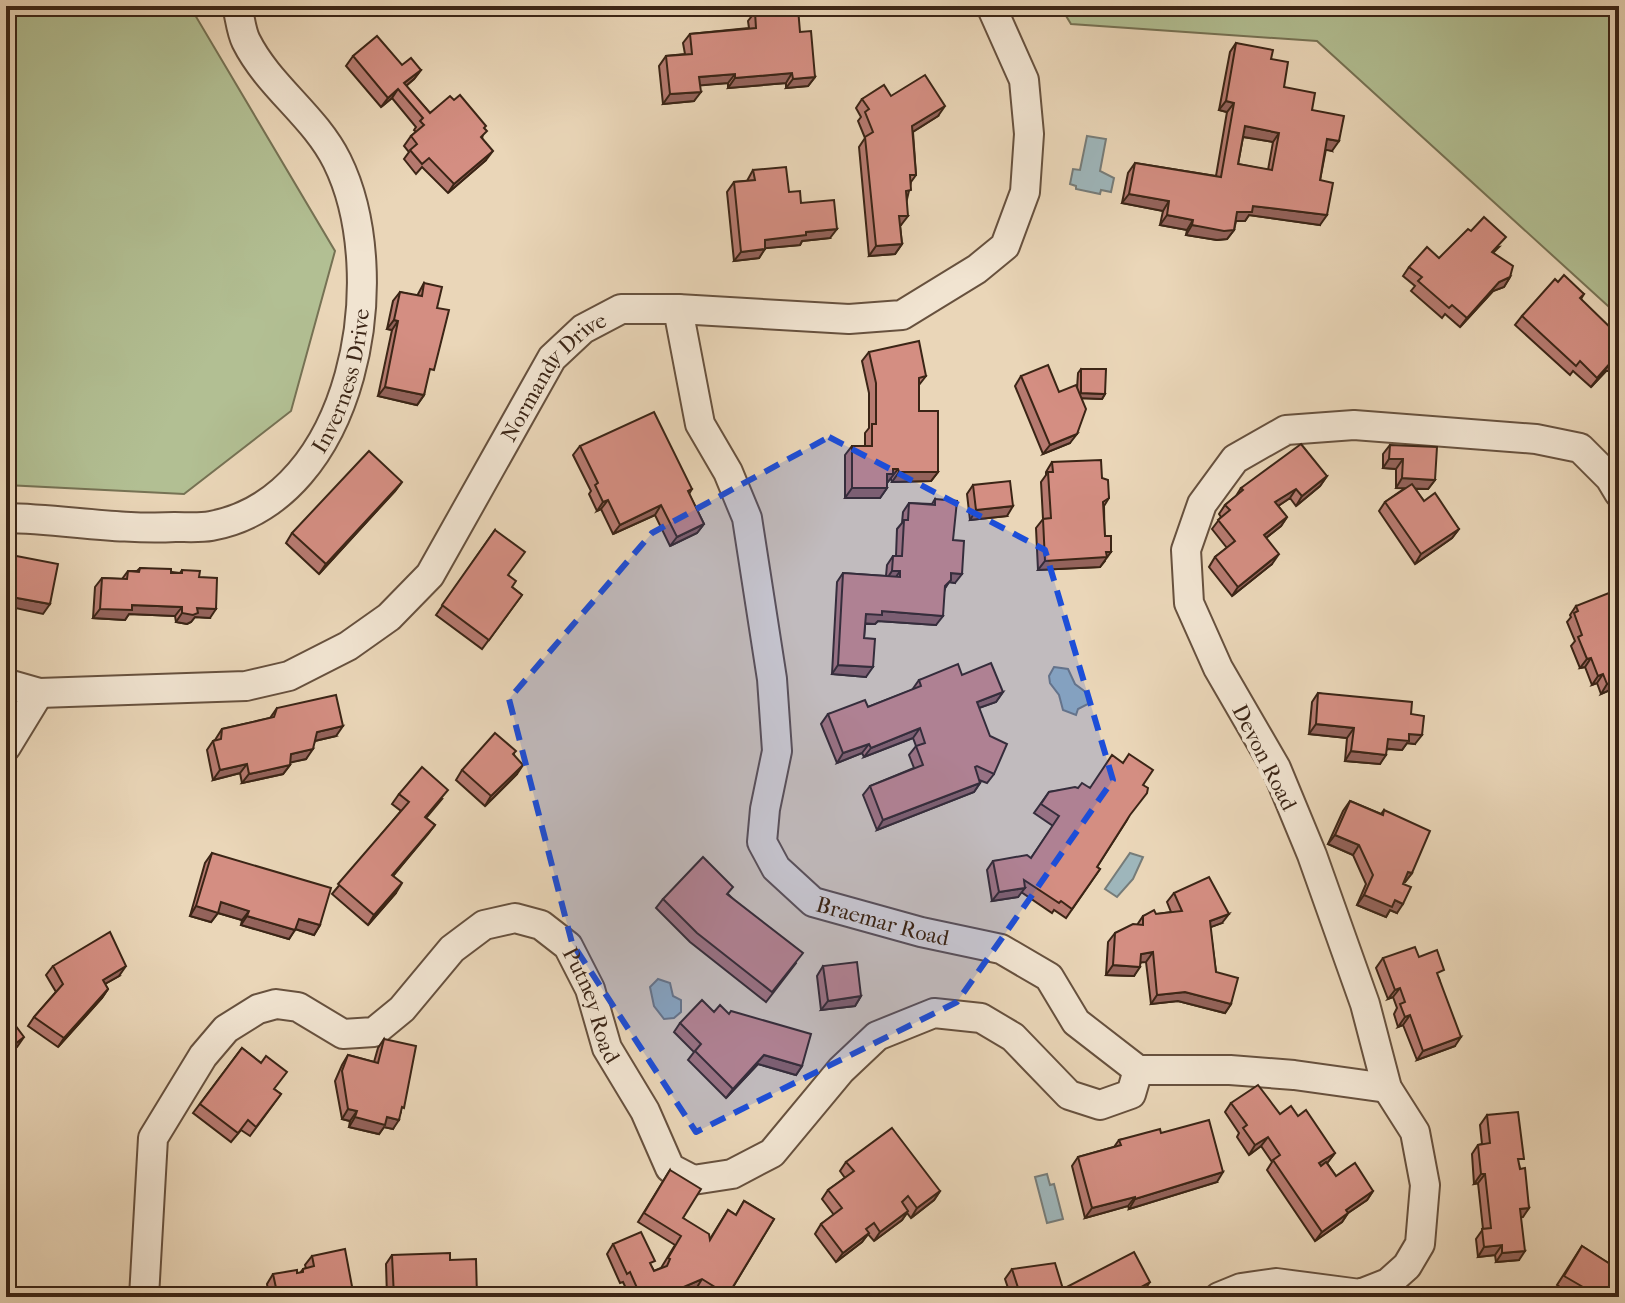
<svg xmlns="http://www.w3.org/2000/svg" width="1625" height="1303" viewBox="0 0 1625 1303" font-family="'IM FELL French Canon',serif">
  <rect width="100%" height="100%" fill="#ead6b8"/>
  <filter id="stains"><feTurbulence type="fractalNoise" baseFrequency=".0025" numOctaves="4"/><feColorMatrix values="0 0 0 0 .2 0 0 0 0 .09 0 0 0 0 .02 0 0 0 .5 -.17"/></filter>
  <radialGradient id="worn" r=".72"><stop offset=".6" stop-color="#630" stop-opacity="0"/><stop offset="1" stop-color="#630" stop-opacity=".3"/></radialGradient>
  <g fill="#b2bf93" stroke="#767254" stroke-width="2">
    <polygon points="6,6 198,6 195,15 335,251 291,411 184,494 6,485"/>
    <polygon points="1060,6 1619,6 1619,316 1317,41 1071,24"/>
  </g>
  <g fill="#9eb6bb" stroke="#767c79" stroke-width="2">
    <polygon points="1087,136 1106,139 1100,171 1114,178 1111,192 1101,190 1100,194 1076,189 1076,186 1070,184 1073,169 1080,170"/>
    <polygon points="1054,667 1068,669 1075,684 1087,693 1088,704 1078,709 1076,715 1063,710 1059,695 1050,683 1049,676"/>
    <polygon points="1130,853 1143,857 1133,879 1117,897 1105,889"/>
    <polygon points="658,979 670,983 673,996 681,1000 681,1012 674,1018 664,1019 654,1006 650,987"/>
    <polygon points="1047,1174 1050,1185 1054,1184 1063,1219 1047,1223 1035,1177"/>
  </g>
  <g fill="none" stroke-linecap="round" stroke-linejoin="round">
    <defs>
      <g id="minor">
        <path id="s1" d="M678,309L700,424L728,472L747,518L772,679L777,751L765,809L762,842L776,868L813,902L921,932L1001,949L1049,977L1076,1022L1138,1070H1230L1294,1075L1387,1088"/>
        <path id="s2" d="M6,518C62,519 118,530 175,527C187,527 200,528 211,526C356,499 393,274 337,161C314,115 269,87 246,41C241,31 240,17 237,6"/>
        <polyline points="6,686 11,685 39,693 6,747"/>
        <path id="s3" d="M39,693L246,686L289,676L348,646L389,617L430,575L552,358L583,329L621,309H678L849,319L902,315L977,269L1005,246L1025,192L1029,134L1024,80L991,6"/>
        <path id="s4" d="M144,1297L153,1138L203,1056L226,1029L258,1009L276,1004L298,1007L343,1034L374,1032L402,1009L452,949L484,925L515,918L541,925L568,946L590,989L607,1048L645,1111L670,1168L693,1180L732,1174L772,1153L841,1070L877,1036L934,1013L981,1018L1013,1037L1069,1095L1100,1105L1131,1094L1138,1070"/>
        <polyline points="1219,1297 1241,1288 1276,1283 1360,1294 1388,1283 1407,1266 1420,1244 1425,1185 1415,1132 1387,1088 1365,1004 1312,855 1276,768 1218,668 1189,603 1186,550 1202,504 1235,459 1286,430 1354,425 1536,439 1580,448 1610,478 1619,493"/>
      </g>
    </defs>
    <use href="#minor" stroke="#67513e" stroke-width="32"/>
    <use href="#minor" stroke="#f1e4d1" stroke-width="28"/>
  </g>
  <g fill="#b67a70" stroke="#3b2516" stroke-width="2" fill-rule="evenodd">
    <polygon points="755,12 800,32 815,77 808,86 786,88 786,83 728,88 728,83 700,85 694,101 663,104 659,66 666,56 685,54 683,43 690,34 749,28 748,21"/>
    <path d="M1236,43L1271,59L1284,87L1312,110L1332,151L1326,149L1320,180V225L1249,215L1245,221H1236L1234,230L1227,239L1217,240L1186,235L1187,230L1160,225L1163,211L1122,203L1128,173L1135,163L1216,176L1227,112L1219,110L1230,52ZM1243,137L1273,142L1268,170L1238,164Z"/>
    <polygon points="353,56 421,70 414,79 406,86 430,113 454,100 484,128 482,139 486,160 448,193 422,167 416,174 404,159 409,152 404,146 411,136 416,132 414,130 416,127 392,98 381,107 346,66"/>
    <polygon points="891,96 938,116 913,132 916,175 911,182 901,225 900,225 902,244 895,254 869,256 859,147 865,138 858,121 861,117 856,108 862,99"/>
    <polygon points="753,170 789,192 801,203 830,238 802,241 800,245 765,248 759,258 734,261 727,192 734,182 747,181"/>
    <polygon points="1499,247 1493,253 1510,277 1504,287 1493,291 1460,327 1445,314 1442,318 1411,291 1415,286 1403,276 1409,267 1439,258"/>
    <polygon points="1558,282 1584,294 1581,299 1611,371 1606,371 1591,387 1573,371 1570,375 1515,325 1522,316"/>
    <polygon points="424,283 437,308 424,395 417,405 378,396 392,330 387,329 393,301 400,292 417,296"/>
    <polygon points="869,352 926,376 919,385 919,411 938,472 931,481 892,482 891,479 890,479 887,483 887,488 880,498 845,498 845,455 852,446 865,446 865,433 869,428 869,393 862,361"/>
    <polygon points="1081,369 1105,394 1102,399 1081,398 1070,443 1043,454 1015,386 1021,376 1059,392 1077,389 1078,373"/>
    <polygon points="1390,445 1435,480 1428,489 1415,489 1424,501 1459,529 1452,538 1415,564 1379,511 1385,502 1405,488 1396,488 1396,469 1383,468 1383,454"/>
    <polygon points="580,446 692,489 689,494 704,524 697,533 670,546 655,515 613,534 601,509 597,511 589,494 591,491 573,455"/>
    <polygon points="1052,462 1102,478 1109,498 1104,506 1105,561 1100,567 1038,570 1036,528 1043,519 1041,482 1046,475 1046,472"/>
    <polygon points="1327,476 1320,486 1296,506 1290,498 1278,506 1287,517 1281,526 1266,538 1272,564 1232,596 1209,567 1215,557 1227,548 1212,529 1221,517 1219,514 1225,505 1236,496 1241,488"/>
    <polygon points="402,482 395,491 319,574 286,543 292,533"/>
    <polygon points="973,485 1007,516 970,520 967,494"/>
    <polygon points="935,499 953,540 955,583 949,582 945,588 936,625 878,621 875,624 865,624 864,638 866,677 832,674 837,582 843,573 886,576 887,565 893,556 896,556 897,529 902,523 903,512 909,503 932,504"/>
    <polygon points="495,530 512,587 522,595 482,649 436,615"/>
    <polygon points="140,568 180,573 182,570 199,577 210,618 195,617 191,622 187,624 176,622 175,616 129,614 125,620 93,618 95,587 102,578 122,579 128,571 137,571"/>
    <polygon points="1576,606 1619,686 1601,694 1597,683 1592,685 1585,667 1580,668 1571,646 1575,641 1567,622 1571,617 1570,615"/>
    <polygon points="962,675 1003,692 996,702 979,708 994,774 987,783 979,780 980,783 974,792 877,830 863,795 870,786 914,768 909,755 916,746 913,738 864,757 862,753 837,763 821,724 828,714 868,707 912,690 919,680"/>
    <polygon points="1318,693 1411,714 1415,744 1407,743 1402,750 1387,749 1380,764 1345,761 1347,738 1309,734 1312,702"/>
    <polygon points="277,708 336,736 315,741 306,759 290,762 290,765 283,774 242,783 240,773 213,780 207,750 213,741 215,740 222,729 270,718"/>
    <polygon points="514,754 517,774 485,806 456,780 462,770"/>
    <polygon points="1143,785 1127,820 1097,867 1100,869 1066,918 1054,910 1052,913 1021,892 1018,897 992,901 987,870 993,861 1031,858 1053,826 1034,813 1049,792 1078,788"/>
    <polygon points="399,794 442,799 426,818 435,825 393,876 396,893 368,925 332,894 401,811 392,804"/>
    <polygon points="1350,801 1381,814 1384,810 1412,873 1405,882 1403,882 1397,913 1390,910 1386,917 1357,905 1366,884 1353,855 1328,844 1343,811"/>
    <polygon points="212,853 320,925 314,935 295,929 289,939 241,925 242,920 218,913 211,922 190,916 205,863"/>
    <polygon points="1174,893 1222,923 1210,927 1216,972 1231,1004 1225,1013 1178,1001 1151,1004 1146,962 1141,962 1134,976 1106,975 1108,942 1115,933 1137,925 1143,916 1171,912 1167,902"/>
    <polygon points="728,894 796,963 766,1002 690,942 656,908 663,899"/>
    <polygon points="1419,957 1439,978 1455,1046 1417,1060 1403,1025 1398,1027 1394,1014 1397,1008 1393,997 1388,999 1376,968 1383,958"/>
    <polygon points="53,966 119,976 105,984 108,989 102,998 58,1047 28,1026 34,1017 56,992 46,975"/>
    <polygon points="823,966 861,996 855,1006 821,1010 817,976"/>
    <polygon points="714,1012 729,1014 802,1066 796,1075 758,1064 726,1098 688,1060 694,1052 674,1032 680,1023"/>
    <polygon points="384,1039 401,1112 393,1129 384,1127 379,1134 349,1127 350,1121 342,1119 335,1081 342,1065 348,1055 374,1062 378,1048"/>
    <polygon points="242,1048 261,1063 274,1089 281,1094 250,1136 241,1130 231,1142 193,1113"/>
    <polygon points="1231,1103 1280,1114 1298,1116 1335,1153 1327,1163 1336,1176 1373,1191 1367,1200 1348,1213 1342,1222 1315,1241 1267,1170 1272,1162 1261,1146 1249,1155 1237,1137 1239,1133 1225,1112"/>
    <polygon points="1487,1115 1519,1165 1529,1208 1521,1217 1519,1260 1496,1262 1495,1255 1478,1257 1476,1239 1483,1229 1478,1183 1474,1184 1472,1154 1478,1145 1482,1144 1480,1125"/>
    <polygon points="1161,1133 1217,1182 1129,1209 1128,1206 1085,1218 1072,1166 1078,1157 1114,1147 1119,1140"/>
    <polygon points="846,1162 940,1191 934,1200 911,1218 907,1213 902,1220 874,1241 868,1234 862,1242 836,1262 815,1234 821,1224 834,1215 822,1199 828,1190 845,1178 840,1171"/>
    <polygon points="670,1170 683,1218 710,1239 728,1210 736,1215 744,1201 774,1219 727,1297 709,1297 696,1289 676,1297 630,1297 623,1282 620,1283 607,1254 613,1244 651,1266 654,1271 661,1268 675,1245 638,1222"/>
    <polygon points="1582,1246 1610,1264 1619,1262 1576,1297 1557,1285"/>
    <polygon points="392,1255 450,1260 477,1297 387,1297 386,1264"/>
    <polygon points="312,1256 354,1297 269,1297 267,1284 273,1274 300,1273 303,1269 306,1268 305,1265"/>
    <polygon points="1012,1269 1063,1289 1143,1292 1134,1297 1011,1297 1005,1279"/>
  </g>
  <g fill="#94635b" stroke="#3b2516" stroke-width="2">
    <polygon points="421,70 414,79 400,91 404,83"/>
    <polygon points="792,73 786,83 728,88 735,78"/>
    <polygon points="735,74 728,83 693,86 699,77"/>
    <polygon points="815,77 808,86 786,88 793,79"/>
    <polygon points="398,89 392,98 381,107 388,98"/>
    <polygon points="701,92 694,101 663,104 670,94"/>
    <polygon points="1226,101 1234,103 1227,112 1219,110"/>
    <polygon points="945,106 938,116 906,136 912,126"/>
    <polygon points="1245,126 1279,133 1273,142 1238,136"/>
    <polygon points="1327,139 1339,141 1332,151 1321,149"/>
    <polygon points="493,151 486,160 448,193 454,184"/>
    <polygon points="1129,194 1169,201 1163,211 1122,203"/>
    <polygon points="1253,206 1327,215 1320,225 1249,215 1245,221 1231,221 1237,212"/>
    <polygon points="1167,215 1193,220 1187,230 1160,225"/>
    <polygon points="899,216 908,216 901,225 893,226"/>
    <polygon points="1192,225 1234,230 1227,239 1217,240 1186,235"/>
    <polygon points="837,229 830,238 802,241 800,245 758,249 765,240 806,232"/>
    <polygon points="902,244 895,254 869,256 876,246"/>
    <polygon points="765,249 759,258 734,261 741,252"/>
    <polygon points="1510,277 1504,287 1493,291 1460,327 1467,318 1499,282"/>
    <polygon points="394,320 398,321 392,330 387,329"/>
    <polygon points="1619,360 1617,364 1611,371 1606,371 1591,387 1612,361"/>
    <polygon points="385,387 424,395 417,405 378,396"/>
    <polygon points="1081,393 1105,394 1102,399 1077,398"/>
    <polygon points="1077,434 1070,443 1043,454 1050,445"/>
    <polygon points="1389,459 1403,459 1396,469 1383,468"/>
    <polygon points="893,469 898,469 887,483 887,474"/>
    <polygon points="899,472 938,472 931,481 892,482"/>
    <polygon points="1327,476 1320,486 1296,506 1302,496"/>
    <polygon points="1402,478 1435,480 1428,489 1396,488"/>
    <polygon points="402,482 395,491 319,574 326,564"/>
    <polygon points="852,488 887,488 880,498 845,498"/>
    <polygon points="1296,489 1290,498 1269,512 1275,502"/>
    <polygon points="608,500 601,509 597,511 603,502"/>
    <polygon points="661,505 655,515 613,534 620,525"/>
    <polygon points="1013,506 1007,516 970,520 976,510"/>
    <polygon points="1287,517 1281,526 1257,545 1264,535"/>
    <polygon points="704,524 697,533 670,546 677,537"/>
    <polygon points="1459,529 1452,538 1415,564 1421,554"/>
    <polygon points="1106,552 1111,552 1100,567 1038,570 1045,561"/>
    <polygon points="1279,554 1272,564 1232,596 1238,587"/>
    <polygon points="892,571 900,571 894,580 886,580"/>
    <polygon points="951,573 962,574 955,583 949,582 944,590"/>
    <polygon points="6,596 50,604 43,614 6,606"/>
    <polygon points="132,605 182,607 175,616 129,614 125,620 93,618 100,609"/>
    <polygon points="197,608 216,609 210,618 195,617 191,622 187,624 176,622 182,613"/>
    <polygon points="882,611 943,616 936,625 878,621 875,624 859,623 866,614"/>
    <polygon points="1591,658 1585,667 1580,668 1587,659"/>
    <polygon points="838,665 873,667 866,677 832,674"/>
    <polygon points="1603,674 1597,683 1592,685 1598,676"/>
    <polygon points="1619,680 1619,686 1601,694 1607,684"/>
    <polygon points="1003,692 996,702 970,711 977,702"/>
    <polygon points="1316,724 1354,728 1347,738 1309,734"/>
    <polygon points="343,726 336,736 310,742 317,732"/>
    <polygon points="920,728 913,738 864,757 871,748"/>
    <polygon points="1409,734 1422,735 1415,744 1407,743 1402,750 1381,748 1388,739"/>
    <polygon points="869,744 862,753 837,763 843,753"/>
    <polygon points="313,749 306,759 284,764 291,754"/>
    <polygon points="1351,751 1386,755 1380,764 1345,761"/>
    <polygon points="247,764 240,773 213,780 220,770"/>
    <polygon points="290,765 283,774 242,783 249,774"/>
    <polygon points="523,765 517,774 485,806 491,796"/>
    <polygon points="980,783 974,792 877,830 883,820"/>
    <polygon points="435,825 428,834 386,884 392,875"/>
    <polygon points="1335,835 1359,845 1353,855 1328,844"/>
    <polygon points="1408,872 1412,873 1405,882 1401,881"/>
    <polygon points="402,883 396,893 368,925 374,915"/>
    <polygon points="1025,888 1018,897 992,901 999,892"/>
    <polygon points="1364,895 1395,900 1403,904 1397,913 1390,910 1386,917 1357,905"/>
    <polygon points="221,902 249,911 242,920 218,913 211,922 190,916 196,906"/>
    <polygon points="1229,914 1222,923 1203,930 1210,921"/>
    <polygon points="247,916 295,930 289,939 241,925"/>
    <polygon points="299,919 320,925 314,935 292,928"/>
    <polygon points="1153,952 1146,962 1134,963 1141,954"/>
    <polygon points="1113,965 1140,967 1134,976 1106,975"/>
    <polygon points="126,966 119,976 96,989 103,980"/>
    <polygon points="1400,988 1393,997 1388,999 1395,990"/>
    <polygon points="108,989 102,998 58,1047 64,1038"/>
    <polygon points="1185,992 1231,1004 1225,1013 1178,1001 1151,1004 1157,995"/>
    <polygon points="861,996 855,1006 821,1010 828,1001"/>
    <polygon points="1410,1015 1403,1025 1398,1027 1405,1017"/>
    <polygon points="24,1037 17,1047 6,1055 6,1051"/>
    <polygon points="1461,1037 1455,1046 1417,1060 1423,1051"/>
    <polygon points="764,1055 802,1066 796,1075 758,1064 726,1098 733,1089"/>
    <polygon points="348,1109 357,1111 350,1121 342,1119"/>
    <polygon points="355,1117 387,1117 399,1120 393,1129 384,1127 379,1134 349,1127"/>
    <polygon points="1268,1137 1261,1146 1249,1155 1255,1145"/>
    <polygon points="1335,1153 1328,1162 1313,1172 1319,1163"/>
    <polygon points="1223,1172 1217,1182 1129,1209 1135,1199"/>
    <polygon points="1481,1174 1485,1174 1478,1183 1474,1184"/>
    <polygon points="940,1191 934,1200 911,1218 917,1208"/>
    <polygon points="1373,1191 1367,1200 1339,1219 1346,1210"/>
    <polygon points="1135,1197 1128,1206 1085,1218 1092,1208"/>
    <polygon points="1529,1208 1523,1217 1514,1218 1520,1209"/>
    <polygon points="908,1211 902,1220 874,1241 880,1232"/>
    <polygon points="1348,1213 1342,1222 1315,1241 1322,1232"/>
    <polygon points="869,1233 862,1242 836,1262 843,1253"/>
    <polygon points="1502,1245 1495,1255 1478,1257 1484,1247"/>
    <polygon points="1525,1251 1519,1260 1496,1262 1502,1253"/>
    <polygon points="702,1279 696,1289 676,1297 664,1297 665,1295"/>
    <polygon points="1150,1282 1143,1292 1134,1297 1123,1297"/>
    <polygon points="662,1288 656,1297 642,1297"/>
  </g>
  <g fill="#d48e82" stroke="#3b2516" stroke-width="2" fill-rule="evenodd">
    <polygon points="798,8 800,32 811,31 815,77 793,79 792,73 735,78 735,74 699,77 701,92 670,94 666,56 692,54 690,34 756,28 755,12"/>
    <polygon points="377,36 402,65 411,58 421,70 404,83 430,113 450,96 454,100 460,95 486,126 484,128 487,131 481,137 493,151 454,184 429,158 422,164 410,150 417,144 411,136 424,125 420,121 423,118 398,89 388,98 353,56"/>
    <path d="M1236,43L1273,50L1271,59L1288,62L1284,87L1315,93L1312,110L1344,116L1339,141L1327,139L1320,180L1333,183L1327,215L1253,206L1252,212H1237L1234,230L1224,231L1192,225L1193,220L1167,215L1169,201L1129,194L1135,163L1221,177L1234,103L1226,101ZM1245,126L1279,133L1272,170L1238,164Z"/>
    <polygon points="925,75 945,106 912,126 916,175 910,175 911,190 906,191 908,216 899,216 902,244 876,246 865,137 873,132 865,112 869,109 862,99 884,85 891,96"/>
    <polygon points="786,167 789,192 800,191 801,203 834,200 837,229 806,232 806,235 765,240 765,249 741,252 734,182 755,180 753,170"/>
    <polygon points="1484,217 1506,237 1492,252 1513,266 1510,277 1499,282 1467,318 1452,305 1449,308 1418,281 1422,277 1409,267 1427,247 1439,258 1468,229 1471,231"/>
    <polygon points="1564,275 1584,294 1580,298 1619,336 1619,360 1617,361 1612,361 1597,378 1580,361 1576,366 1522,316 1555,279 1558,282"/>
    <polygon points="424,283 442,287 437,308 449,310 434,370 430,369 424,395 385,387 398,321 394,320 400,292 422,296"/>
    <polygon points="919,341 926,376 919,378 919,411 938,411 938,472 899,472 898,469 893,469 893,474 887,474 887,488 852,488 852,446 872,446 872,424 876,424 876,383 869,352"/>
    <polygon points="1048,365 1059,392 1076,385 1086,409 1077,434 1050,445 1021,376"/>
    <polygon points="1081,369 1106,369 1105,394 1081,393"/>
    <polygon points="654,412 692,489 688,491 704,524 677,537 661,505 620,525 608,500 603,502 595,485 598,483 580,446"/>
    <polygon points="1301,444 1327,476 1302,496 1296,489 1275,502 1287,517 1264,535 1279,554 1238,587 1215,557 1235,541 1218,520 1230,510 1225,505 1243,490 1241,488"/>
    <polygon points="1390,445 1437,447 1435,480 1402,478 1403,459 1389,459"/>
    <polygon points="369,451 402,482 326,564 292,533"/>
    <polygon points="1101,460 1102,478 1108,480 1109,498 1103,502 1105,536 1111,536 1111,552 1106,552 1107,557 1045,561 1043,519 1051,518 1048,472 1053,472 1052,462"/>
    <polygon points="1010,481 1013,506 976,510 973,485"/>
    <polygon points="1412,484 1424,501 1435,493 1459,529 1421,554 1385,502"/>
    <polygon points="935,499 957,501 953,540 964,541 962,574 951,573 951,580 945,586 943,616 882,611 882,615 866,614 864,638 875,639 873,667 838,665 843,573 900,577 900,571 892,571 893,556 902,556 904,520 908,520 909,503 935,505"/>
    <polygon points="495,530 525,552 508,575 516,581 512,587 522,595 489,640 442,605"/>
    <polygon points="6,554 58,564 50,604 6,596"/>
    <polygon points="140,568 171,569 171,573 182,573 182,570 200,571 199,577 217,578 216,609 197,608 198,613 193,615 182,613 182,607 132,605 132,610 100,609 102,578 127,579 128,571 139,572"/>
    <polygon points="1619,589 1619,680 1607,684 1603,674 1598,676 1591,658 1587,659 1578,637 1582,635 1574,613 1578,611 1576,606"/>
    <polygon points="991,663 1003,692 977,702 990,736 1007,744 994,774 977,766 975,767 980,783 883,820 870,786 923,765 916,746 925,743 920,728 871,748 869,744 843,753 828,714 865,700 868,707 921,686 919,680 958,664 962,675"/>
    <polygon points="1318,693 1412,702 1411,714 1424,716 1422,735 1409,734 1409,741 1388,739 1386,755 1351,751 1354,728 1316,724"/>
    <polygon points="336,695 343,726 317,732 313,749 291,754 290,765 249,774 247,764 220,770 213,741 221,739 222,729 274,717 277,708"/>
    <polygon points="495,733 516,751 513,754 523,765 491,796 462,770"/>
    <polygon points="1129,754 1153,770 1143,785 1148,788 1147,793 1130,815 1097,867 1100,869 1072,909 1061,901 1059,903 1024,880 1025,888 999,892 993,861 1027,855 1031,858 1059,816 1041,804 1049,792 1075,787 1078,788 1082,783 1090,788 1112,755 1123,763"/>
    <polygon points="422,767 448,790 425,817 435,825 392,875 402,883 374,915 338,884 409,802 399,794"/>
    <polygon points="1350,801 1383,815 1384,810 1430,831 1412,873 1408,872 1403,884 1411,887 1403,904 1395,900 1392,907 1364,895 1373,875 1359,845 1335,835"/>
    <polygon points="212,853 331,888 320,925 299,919 295,930 247,916 249,911 221,902 218,913 196,906"/>
    <polygon points="703,857 733,887 727,894 803,953 772,992 697,933 663,899"/>
    <polygon points="1209,877 1229,914 1210,921 1216,972 1238,978 1231,1004 1185,992 1157,995 1153,952 1141,954 1140,967 1113,965 1115,933 1133,924 1143,925 1143,916 1154,910 1156,914 1182,911 1174,893"/>
    <polygon points="110,932 126,966 103,980 108,989 64,1038 34,1017 63,984 53,966"/>
    <polygon points="1415,947 1419,957 1437,950 1444,970 1437,973 1461,1037 1423,1051 1410,1015 1405,1017 1400,1004 1405,1002 1400,988 1395,990 1383,958"/>
    <polygon points="857,962 861,996 828,1001 823,966"/>
    <polygon points="702,1000 714,1012 720,1005 729,1014 731,1011 811,1034 802,1066 764,1055 733,1089 695,1051 701,1044 680,1023"/>
    <polygon points="6,1013 24,1037 6,1051"/>
    <polygon points="384,1039 416,1046 404,1108 402,1107 399,1120 387,1117 385,1125 355,1117 357,1111 348,1109 342,1071 348,1055 378,1063"/>
    <polygon points="242,1048 261,1063 266,1056 287,1072 274,1089 281,1094 256,1127 248,1120 238,1133 200,1104"/>
    <polygon points="1258,1085 1280,1114 1291,1106 1298,1116 1306,1110 1335,1153 1319,1163 1321,1166 1326,1162 1336,1176 1355,1163 1373,1191 1346,1210 1348,1213 1322,1232 1273,1160 1280,1155 1268,1137 1255,1145 1243,1128 1247,1125 1231,1103"/>
    <polygon points="1518,1112 1524,1159 1518,1159 1520,1169 1525,1168 1529,1208 1520,1209 1525,1251 1502,1253 1502,1245 1484,1247 1482,1229 1491,1228 1485,1174 1481,1174 1478,1145 1490,1143 1487,1115"/>
    <polygon points="1209,1120 1223,1172 1135,1199 1135,1197 1092,1208 1078,1157 1121,1145 1119,1140 1160,1129 1161,1133"/>
    <polygon points="892,1128 940,1191 917,1208 908,1196 902,1202 908,1211 880,1232 874,1223 866,1229 869,1233 843,1253 821,1224 842,1208 828,1190 854,1171 846,1162"/>
    <polygon points="6,1161 10,1164 6,1186"/>
    <polygon points="670,1170 701,1189 683,1218 709,1234 710,1240 728,1210 736,1215 744,1201 774,1219 728,1295 702,1279 665,1295 662,1288 641,1297 630,1272 627,1274 613,1244 641,1232 655,1261 650,1263 654,1271 667,1266 670,1259 668,1258 681,1236 644,1213"/>
    <polygon points="1582,1246 1610,1264 1614,1259 1619,1262 1619,1270 1609,1286 1619,1292 1619,1297 1577,1297 1583,1287 1564,1276"/>
    <polygon points="345,1249 354,1297 278,1297 273,1274 297,1270 297,1273 303,1272 303,1269 314,1266 312,1256"/>
    <polygon points="1134,1252 1150,1282 1123,1297 1021,1297 1012,1269 1055,1263 1063,1289"/>
    <polygon points="450,1253 450,1260 476,1259 477,1297 394,1297 392,1255"/>
  </g>
  <path fill="#1d4ed8" fill-opacity="0.2" stroke="#1d4ed8" stroke-width="6" stroke-dasharray="16 10" stroke-linejoin="round" d="M829,437L1045,550L1113,780L957,1002L696,1132L572,943L509,699L652,533Z"/>
  <g text-anchor="middle" stroke-width="8" stroke-linejoin="round" paint-order="stroke">
    <g font-size="22" fill="#3b2516" stroke="#f1e4d1">
      <text dy="8" stroke="none"><textPath href="#s2" startOffset="414">Inverness Drive</textPath></text>
      <text dy="8" stroke="none"><textPath href="#s3" startOffset="662">Normandy Drive</textPath></text>
      <text transform="translate(1265 757) rotate(63)" y="8">Devon Road</text>
      <text dy="8" stroke="none"><textPath href="#s1" startOffset="702">Braemar Road</textPath></text>
      <text dy="8" stroke="none"><textPath href="#s4" startOffset="764">Putney Road</textPath></text>
    </g>
  </g>
  <rect width="1625" height="1303" fill="none" stroke="#ead6b8" stroke-width="32"/>
  <rect x="8" y="8" width="1609" height="1287" fill="none" stroke="#3b2516" stroke-width="4"/>
  <rect x="16" y="16" width="1593" height="1271" fill="none" stroke="#3b2516" stroke-width="2"/>
  <rect width="100%" height="100%" filter="url(#stains)"/>
  <rect width="100%" height="100%" fill="url(#worn)"/>
</svg>
